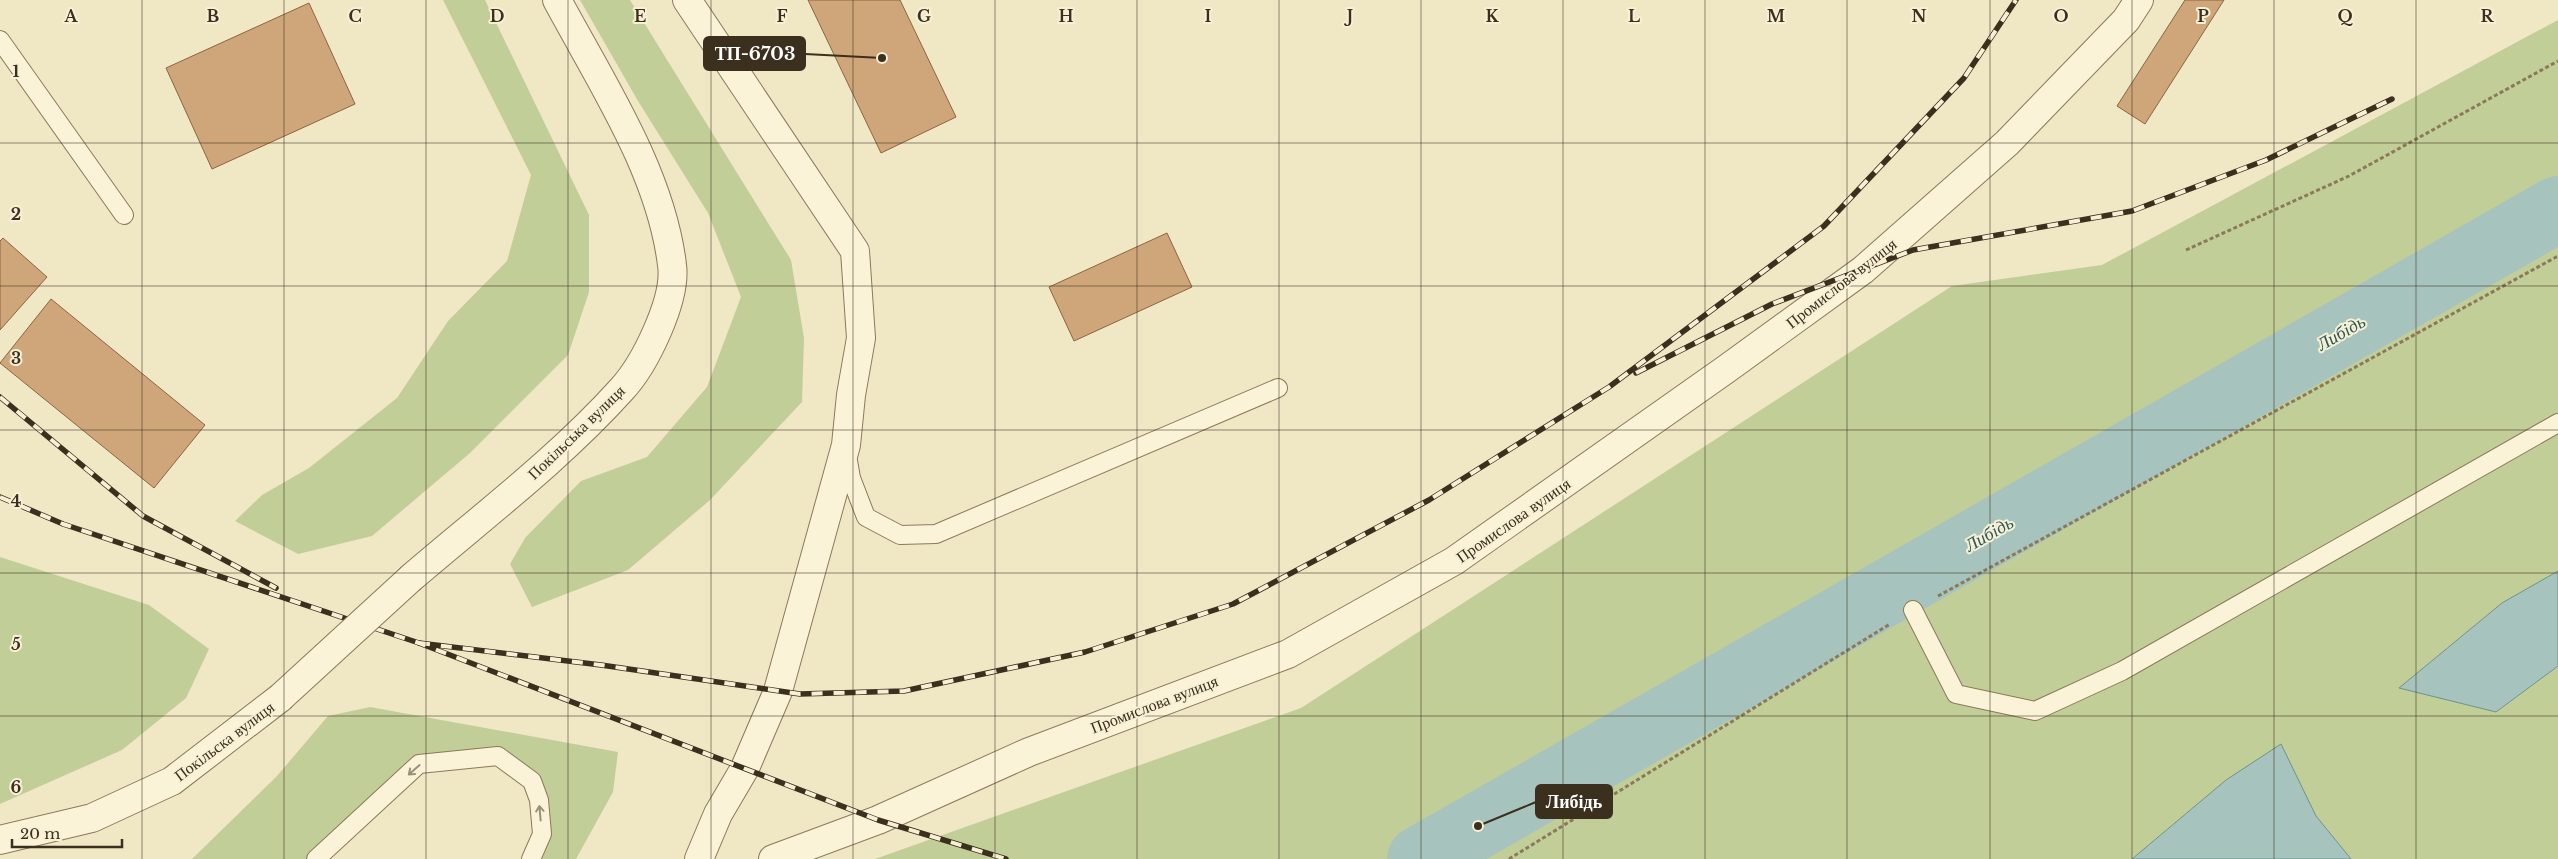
<svg xmlns="http://www.w3.org/2000/svg" width="2558" height="859" viewBox="0 0 2558 859" font-family="'Libre Baskerville',serif">
  <rect width="100%" height="100%" fill="#f0e7c5"/>
  <g fill="#c2ce98">
    <polygon points="443,0 485,0 589,215 589,292 568,355 470,453 372,536 298,554 235,521 262,495 309,468 397,398 448,321 507,261 531,175"/>
    <polygon points="580,0 630,0 791,260 804,338 802,402 710,500 628,570 532,607 510,564 525,538 581,481 647,457 707,387 741,297 708,213 638,101"/>
    <polygon points="2558,20 2558,571 2502,603 2399,688 2496,712 2558,666 2558,859 2351,859 2316,816 2281,745 2226,780 2132,859 875,859 1301,708 1952,286 2102,265"/>
    <polygon points="0,557 149,605 209,649 186,698 122,750 0,804"/>
    <polygon points="370,707 618,752 613,792 576,859 531,859 542,834 532,781 498,756 419,764 316,859 192,859 277,776 328,716"/>
  </g>
  <g fill="#a7c3bd" stroke="#6d928c">
    <polygon points="2558,571 2558,666 2496,712 2399,688 2502,603"/>
    <polygon points="2281,744 2316,816 2351,859 2132,859 2226,780"/>
  </g>
  <g fill="none" stroke-linecap="round" stroke-linejoin="round">
    <polyline stroke="#a7c3bd" stroke-width="66" points="1420,859 2558,209"/>
  </g>
  <g fill="#cfa67a" stroke="#8b653f">
    <polygon points="808,0 900,0 956,117 881,153"/>
    <polygon points="2185,0 2224,0 2145,124 2117,106"/>
    <polygon points="309,3 355,104 212,169 166,68"/>
    <polygon points="1167,233 1192,287 1074,341 1049,287"/>
    <polygon points="3,238 47,277 0,330 0,241"/>
    <polygon points="51,299 205,425 154,488 0,363"/>
  </g>
  <g fill="none" stroke-linecap="round" stroke-linejoin="round">
    <defs>
      <g id="service">
        <polyline points="0,40 124,215"/>
        <polyline points="847,455 851,478 866,517 900,535 936,534 1278,388"/>
        <polyline points="1913,610 1956,694 2035,711 2122,671 2558,423"/>
        <polyline points="316,859 419,764 498,756 532,781 539,800 542,834 531,859"/>
      </g>
      <g id="minor">
        <polyline points="687,0 855,251 861,338 851,395 846,445 778,691 745,768 718,814 699,859"/>
        <path d="M411,578C482,517 559,459 622,389C645,364 677,299 672,265C661,172 601,82 557,0"/>
        <polyline points="0,840 92,818 172,781 280,698"/>
        <polyline points="773,859 878,820 1029,752 1288,654 1454,561 1725,370 1863,270 2007,143 2126,20 2139,0"/>
      </g>
    </defs>
    <use href="#service" stroke="#8b795a" stroke-width="20"/>
    <use href="#minor" stroke="#8b795a" stroke-width="30"/>
    <g stroke="#8b795a" stroke-width="3" stroke-dasharray="4 2.5" stroke-linecap="butt">
      <polyline points="2186,250 2349,176 2558,61"/>
      <polyline points="1938,596 2558,256"/>
      <polyline points="1509,859 1890,624"/>
    </g>
    <use href="#service" stroke="#faf3d8" stroke-width="18"/>
    <use href="#minor" stroke="#faf3d8" stroke-width="28"/>
    <defs>
      <g id="rail">
        <polyline points="1636,373 1772,304 1913,250 2132,211 2266,160 2392,99"/>
        <polyline points="0,397 143,516 276,588"/>
        <polyline points="0,497 63,524 419,643 878,820 1006,859"/>
        <polyline points="419,643 601,665 800,694 904,691 1085,652 1233,604 1429,500 1609,387 1824,226 1964,78 2016,0"/>
      </g>
    </defs>
    <use href="#rail" stroke="#3b2f1e" stroke-width="5.5"/>
    <use href="#rail" stroke="#f7f0d5" stroke-width="4" stroke-dasharray="11" stroke-linecap="butt"/>
    <defs>
      <polyline id="minor-bridge" points="280,698 411,578"/>
    </defs>
    <use href="#minor-bridge" stroke="#8b795a" stroke-width="30" stroke-linecap="butt"/>
    <use href="#minor-bridge" stroke="#faf3d8" stroke-width="28"/>
  </g>
  <defs><path id="oneway-shaft" d="M-6 0H5M1.5-3L5.5 0L1.5 3" fill="none" stroke-width="1.6" stroke-linecap="round" stroke-linejoin="round" transform="scale(1.25)"/></defs>
  <g stroke="#9a917b">
    <use href="#oneway-shaft" transform="translate(414 770) rotate(139)"/>
    <use href="#oneway-shaft" transform="translate(540 813) rotate(-95)"/>
  </g>
  <path fill="none" stroke="#3b2f1e" stroke-width="1" stroke-opacity="0.55" d="M142,0V859M284,0V859M426,0V859M568,0V859M711,0V859M853,0V859M995,0V859M1137,0V859M1279,0V859M1421,0V859M1563,0V859M1705,0V859M1847,0V859M1990,0V859M2132,0V859M2274,0V859M2416,0V859M0,143H2558M0,286H2558M0,430H2558M0,573H2558M0,716H2558"/>
  <g text-anchor="middle" stroke-width="4" stroke-linejoin="round" paint-order="stroke">
    <g font-size="16" fill="#3b2f1e" stroke="#f7f0d5">
      <text transform="translate(1841 283) rotate(-38)" y="6">Промислова вулиця</text>
      <text transform="translate(576 432) rotate(-44)" y="6">Покільська вулиця</text>
      <text transform="translate(1513 520) rotate(-35)" y="6">Промислова вулиця</text>
      <text transform="translate(1154 704) rotate(-21)" y="6">Промислова вулиця</text>
      <text transform="translate(224 741) rotate(-37)" y="6">Покільска вулиця</text>
    </g>
    <g font-size="18" font-style="italic" fill="#2d595b" stroke="#f7f0d5">
      <text transform="translate(2341 333) rotate(-30)" y="6">Либідь</text>
      <text transform="translate(1989 534) rotate(-30)" y="6">Либідь</text>
    </g>
  </g>
  <g font-size="16" text-anchor="middle" font-weight="bold" fill="#3b2f1e" stroke="#f7f0d5" stroke-width="4" stroke-linejoin="round" paint-order="stroke">
    <text x="71" y="22">A</text>
    <text x="213" y="22">B</text>
    <text x="355" y="22">C</text>
    <text x="497" y="22">D</text>
    <text x="640" y="22">E</text>
    <text x="782" y="22">F</text>
    <text x="924" y="22">G</text>
    <text x="1066" y="22">H</text>
    <text x="1208" y="22">I</text>
    <text x="1350" y="22">J</text>
    <text x="1492" y="22">K</text>
    <text x="1634" y="22">L</text>
    <text x="1776" y="22">M</text>
    <text x="1919" y="22">N</text>
    <text x="2061" y="22">O</text>
    <text x="2203" y="22">P</text>
    <text x="2345" y="22">Q</text>
    <text x="2487" y="22">R</text>
    <text x="16" y="77">1</text>
    <text x="16" y="220">2</text>
    <text x="16" y="364">3</text>
    <text x="16" y="507">4</text>
    <text x="16" y="650">5</text>
    <text x="16" y="793">6</text>
  </g>
  <path fill="none" stroke="#3b2f1e" stroke-width="2" d="M882 58L805 54M1478 826L1536 802"/>
  <g fill="#3b2f1e" stroke="#f7f0d5" stroke-width="2">
    <circle cx="882" cy="58" r="5"/>
    <circle cx="1478" cy="826" r="5"/>
  </g>
  <g fill="#3b2f1e" stroke="#3b2f1e" stroke-width="2">
    <rect x="704" y="37" width="101" height="33" rx="5"/>
    <rect x="1536" y="785" width="76" height="33" rx="5"/>
  </g>
  <g font-size="18" text-anchor="middle" font-weight="bold" fill="#fff">
    <text x="755" y="60">ТП-6703</text>
    <text x="1574" y="808">Либідь</text>
  </g>
  <path d="M12 839v8h110v-8" fill="none" stroke="#3b2f1e" stroke-width="2.5"/>
  <text x="20" y="839" font-size="15" fill="#3b2f1e" stroke="#f7f0d5" stroke-width="4" paint-order="stroke">20 m</text>
</svg>
